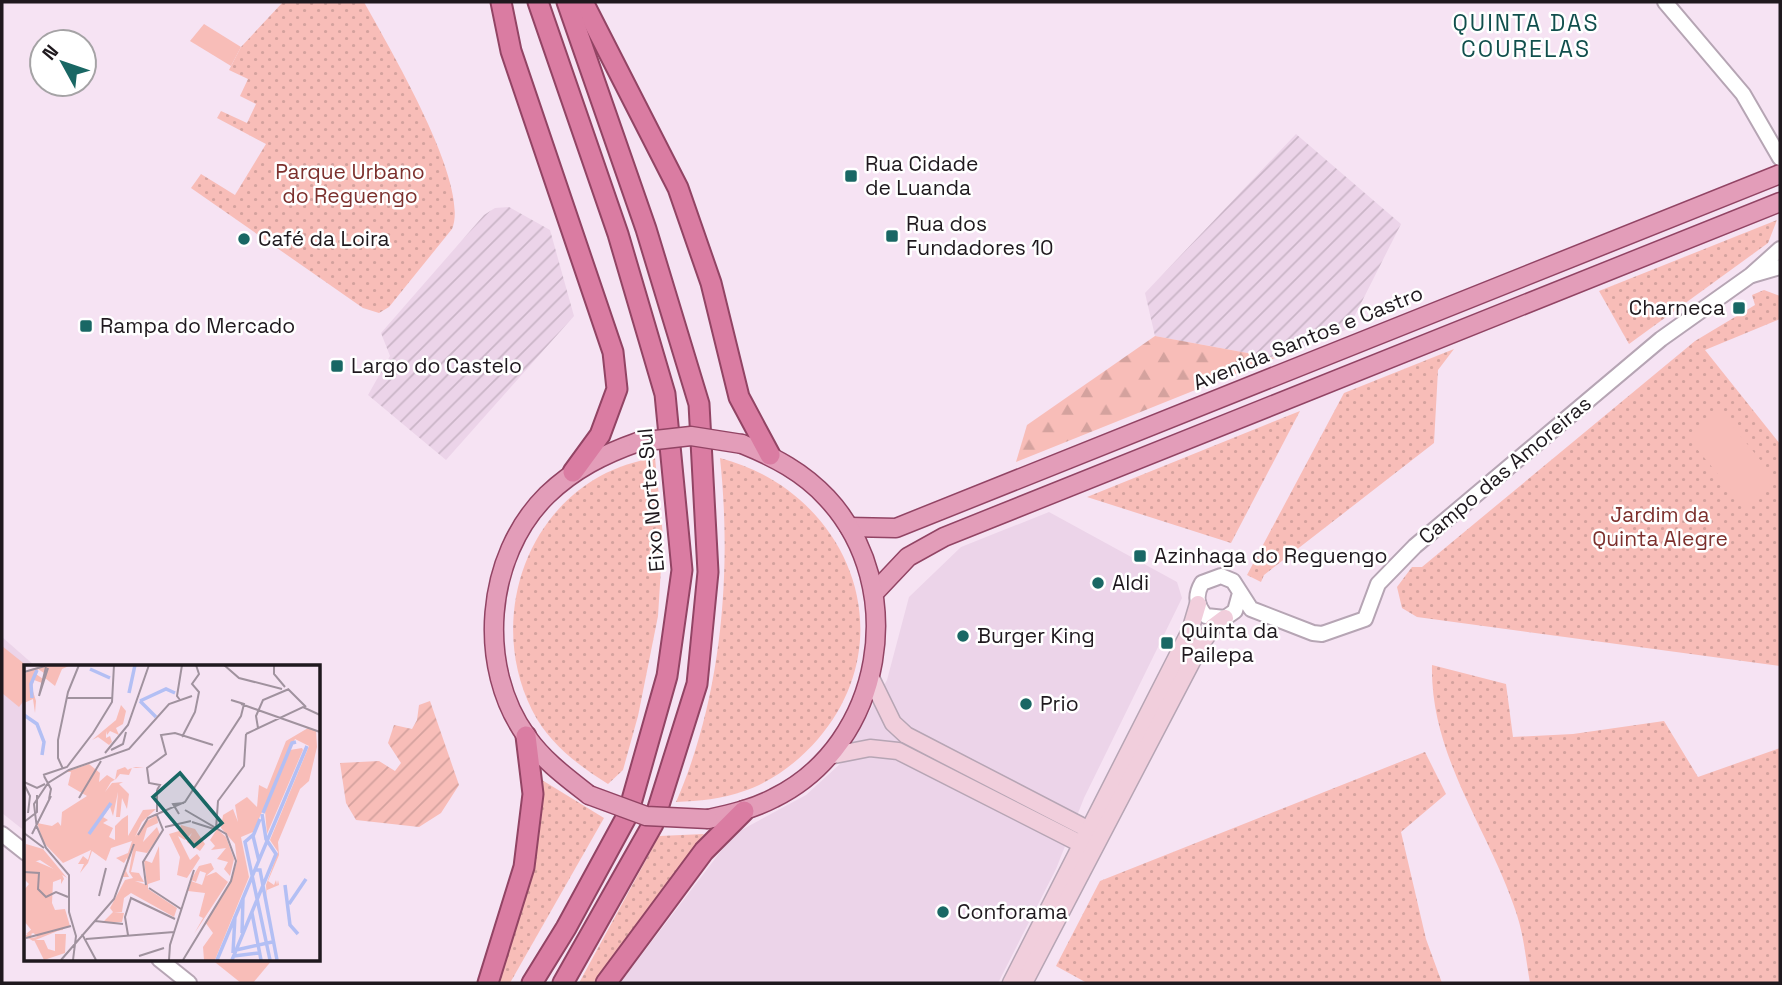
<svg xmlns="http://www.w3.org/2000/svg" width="1782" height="985" viewBox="0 0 1782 985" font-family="'Space Grotesk',sans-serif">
  <defs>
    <pattern id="industrial-furrows" width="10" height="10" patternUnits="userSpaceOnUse" patternTransform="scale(1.75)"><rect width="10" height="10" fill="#ecd4e9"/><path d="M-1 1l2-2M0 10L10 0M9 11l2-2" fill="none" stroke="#cab5c7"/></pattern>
    <pattern id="grass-dots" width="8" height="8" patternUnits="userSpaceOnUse" patternTransform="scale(1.75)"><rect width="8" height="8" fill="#f8bdb8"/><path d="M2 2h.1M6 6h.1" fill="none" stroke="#d4a29e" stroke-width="1.8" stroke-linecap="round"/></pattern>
    <pattern id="forest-firs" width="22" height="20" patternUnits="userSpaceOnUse" patternTransform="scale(1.75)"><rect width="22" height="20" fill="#f8bdb8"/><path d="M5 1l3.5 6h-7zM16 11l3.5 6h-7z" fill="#d4a29e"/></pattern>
    <pattern id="garden-furrows" width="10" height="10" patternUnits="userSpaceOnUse" patternTransform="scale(1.75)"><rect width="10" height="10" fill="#f8bdb8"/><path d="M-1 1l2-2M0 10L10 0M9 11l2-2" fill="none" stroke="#d4a29e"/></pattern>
  </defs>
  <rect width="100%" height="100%" fill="#f6e3f3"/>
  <g fill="#ecd4e9">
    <polygon points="1049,512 1177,582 1182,598 1084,798 1056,869 998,983 620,983 734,834 806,795 840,764 887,680 909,597 961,547"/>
    <polygon points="2,637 35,666 26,666 26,832 2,813"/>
  </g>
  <g fill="url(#industrial-furrows)">
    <polygon points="1296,134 1401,224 1348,329 1275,358 1155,336 1145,293"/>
    <polygon points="509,207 550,230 574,316 446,460 368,395 390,356 381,333 484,215 495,208"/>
  </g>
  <g fill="url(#grass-dots)">
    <path d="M283,2H364C388,46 471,184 452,229L389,307L379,313L363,308L191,188L201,174L235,195L266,144L217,118L221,111L247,123L256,104L240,96L248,79L229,70L241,47Z"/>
    <polygon points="1777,220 1768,243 1629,344 1599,291"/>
    <polygon points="1764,290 1780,296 1780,319 1705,350 1780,444 1780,666 1417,617 1402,608 1397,587 1412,567 1422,567 1695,341 1755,305 1752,295"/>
    <polygon points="1454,349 1438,370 1434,443 1264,575 1261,582 1247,575 1344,393"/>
    <polygon points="1300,411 1231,543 1087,497"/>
    <path d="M655,458L663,536L658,616L638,716L623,770L608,784C578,765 549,744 532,710C481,608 537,475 655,458Z"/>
    <path d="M720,458C847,491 907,635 818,739C798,762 773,781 744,791C722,799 699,801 676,802C722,697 732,571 720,458Z"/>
    <path d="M1432,665L1506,684L1513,737L1573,734L1664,721L1698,777L1780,748V983H1530C1526,961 1524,936 1517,915C1490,830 1430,758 1432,665Z"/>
    <polygon points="1425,752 1446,794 1401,832 1426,939 1442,983 1087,983 1056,966 1100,881"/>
    <polygon points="537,777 604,818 510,983 496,983"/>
    <polygon points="704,834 594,983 579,983 659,836"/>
  </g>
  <polygon fill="url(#forest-firs)" points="1155,336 1275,358 1016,462 1027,425"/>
  <polygon fill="url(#garden-furrows)" points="430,701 459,785 441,813 419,827 356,820 346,803 340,763 379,761 395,771 401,763 388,743 394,725 412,729 417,720 419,705"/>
  <g fill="#f8bdb8">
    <polygon points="204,24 241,47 231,66 190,41"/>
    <polygon points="1720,411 1776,479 1744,506 1688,438"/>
    <polygon points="2,646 27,666 26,698 19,707 2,693"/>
    <polygon points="211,959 273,959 253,983 241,983"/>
  </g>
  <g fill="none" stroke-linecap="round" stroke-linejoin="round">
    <defs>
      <g id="tertiary">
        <polyline points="1665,2 1743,94 1780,158"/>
        <polyline points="1752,275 1780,267"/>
        <path d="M1240,593L1235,611L1225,618L1206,616C1196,606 1195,595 1202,583L1221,576L1233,581L1251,609L1313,633L1322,634L1365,619L1378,584L1415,546L1661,339L1751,275L1780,249"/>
        <polyline points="2,834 26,853"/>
        <polyline points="159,959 189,983"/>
      </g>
      <g id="secondary">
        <polyline points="871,678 893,723 906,735 1097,834"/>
        <polyline points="829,756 870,748 898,751 1089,848"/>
        <polyline points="1011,983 1190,631 1198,604"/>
        <polyline points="1024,983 1200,646 1213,627 1225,618"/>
      </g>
      <g id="primary">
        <polyline points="849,527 896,528 1780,174"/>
        <polyline points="874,593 908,557 944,537 1780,202"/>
        <path d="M589,795C566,777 544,761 527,737C476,667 485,556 547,495C574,469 604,454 638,442"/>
        <path d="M708,819C731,814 753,809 774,798C884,744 910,587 827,498C803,472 774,457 742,444"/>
      </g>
      <g id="trunk">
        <polyline points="501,2 511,51 613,352 617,389 600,435 573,472"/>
        <polyline points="583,2 678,188 711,283 739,397 770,455"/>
        <polyline points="488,983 524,867 533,794 526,736"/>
        <polyline points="532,983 566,928 628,814 667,676 682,570 665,394 618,234 538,2"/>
        <polyline points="563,983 653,824 697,684 708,572 699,404 646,229 567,2"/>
        <polyline points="606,983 704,851 744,811"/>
      </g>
    </defs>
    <use href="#tertiary" stroke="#b6a5b4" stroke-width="18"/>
    <use href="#secondary" stroke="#b6a5b4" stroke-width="19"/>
    <use href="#primary" stroke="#924464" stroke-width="21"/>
    <use href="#trunk" stroke="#924464" stroke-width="23"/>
    <use href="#tertiary" stroke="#fff" stroke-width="14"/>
    <use href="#secondary" stroke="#f1cedc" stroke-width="16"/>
    <use href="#primary" stroke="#e39db9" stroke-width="18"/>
    <use href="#trunk" stroke="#da7ca2" stroke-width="19"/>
    <defs>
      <g id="primary-bridge">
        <polyline points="638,442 691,436 742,444"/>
        <polyline points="589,795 646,816 708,819"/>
      </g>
    </defs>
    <use href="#primary-bridge" stroke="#924464" stroke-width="21" stroke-linecap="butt"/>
    <use href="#primary-bridge" stroke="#e39db9" stroke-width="18"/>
  </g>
  <g fill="#196764" stroke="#fff" stroke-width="2.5">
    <rect x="844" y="169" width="14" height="14" rx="3.5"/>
    <rect x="885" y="229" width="14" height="14" rx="3.5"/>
    <circle cx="244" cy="239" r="7"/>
    <rect x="1732" y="301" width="14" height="14" rx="3.5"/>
    <rect x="79" y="319" width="14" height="14" rx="3.5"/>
    <rect x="330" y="359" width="14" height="14" rx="3.5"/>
    <rect x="1133" y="549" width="14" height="14" rx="3.5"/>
    <circle cx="1098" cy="583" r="7"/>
    <circle cx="963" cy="636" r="7"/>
    <rect x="1160" y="636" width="14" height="14" rx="3.5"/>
    <circle cx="1026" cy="704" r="7"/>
    <circle cx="943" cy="912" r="7"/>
  </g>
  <g text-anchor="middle" stroke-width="5" stroke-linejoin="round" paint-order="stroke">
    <g font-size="21" fill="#1f191e" stroke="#fff" text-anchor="start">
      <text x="865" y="171">Rua Cidade<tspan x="865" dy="24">de Luanda</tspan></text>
      <text x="906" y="231">Rua dos<tspan x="906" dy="24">Fundadores 10</tspan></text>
      <text x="258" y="246">Café da Loira</text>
      <text x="1725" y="315" text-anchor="end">Charneca</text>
      <text x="100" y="333">Rampa do Mercado</text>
      <text x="351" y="373">Largo do Castelo</text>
      <text x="1154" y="563">Azinhaga do Reguengo</text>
      <text x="1112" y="590">Aldi</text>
      <text x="1181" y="638">Quinta da<tspan x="1181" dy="24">Pailepa</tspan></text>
      <text x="977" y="643">Burger King</text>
      <text x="1040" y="711">Prio</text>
      <text x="957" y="919">Conforama</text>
    </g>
    <g font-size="21" fill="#7c302d" stroke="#fff">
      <text x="350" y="179">Parque Urbano<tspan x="350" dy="24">do Reguengo</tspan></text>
      <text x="1660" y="522">Jardim da<tspan x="1660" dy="24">Quinta Alegre</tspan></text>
    </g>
    <g font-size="21" fill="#1f191e" stroke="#fff">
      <text transform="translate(1308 338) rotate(-22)" y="7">Avenida Santos e Castro</text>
      <text transform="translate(1505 470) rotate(-40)" y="7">Campo das Amoreiras</text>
      <text transform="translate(651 500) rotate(-95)" y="7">Eixo Norte-Sul</text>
    </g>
    <g font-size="23" letter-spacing="2" fill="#114f4d" stroke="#fff">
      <text x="1526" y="31">QUINTA DAS<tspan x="1526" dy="26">COURELAS</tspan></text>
    </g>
  </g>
  <g transform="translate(24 665)">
    <rect width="296" height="296" fill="#f6e3f3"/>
    <path d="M21,0H47L38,4L31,21L21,13L24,3L20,8L14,4L12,9L19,14L18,18L10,15L8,23L12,36L11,48L9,34L0,38V11L4,5ZM97,40L102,46L99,59L92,63L95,70L86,66L83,70L82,66V73L86,71L88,77L85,80L74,72L68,75L92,55ZM284,63L292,65L293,82L285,116L276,124L254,177L255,190L244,216L250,220L252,215L253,220L254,215L255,220L243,225V232L242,220L254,187L246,175L285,81L271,74L229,167L217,172L225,212L191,295H180L179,282L189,268L181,257L205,219L213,197L211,179L197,163L199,150L209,144L214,157L211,140L223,132L233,142L235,120L243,124L262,76ZM278,83L279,85L243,169L241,146L266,85ZM65,99L76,108L75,117L83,110L91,115L93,105L101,102L104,105L105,104L112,102L120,103H108L105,110L96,109L92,114L87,117L81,127L88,118L99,117L95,119L105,129L103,144L98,133L96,152H92L94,127L89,151L86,142L79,152L84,155L79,158L89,163L85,172L91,175V161L98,154L104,150V171L119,145L132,144L118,157L111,172L121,157L133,150L134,158L123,163L119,177L133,162L136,170L123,188L112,186L107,207L115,208L120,217L111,216L123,220L120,195L128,198L135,181L136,215L124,219V224L153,243L150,252L107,228L100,233L98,247H90L100,248L98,257L78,258L89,247L86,243L101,215L109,213L105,207L110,178L102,206L105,212H99L93,226L104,198L103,193L100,198L92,193L104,188L108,176L87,183L82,196L68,186L64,198L56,208L60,199H54L59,191L64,195L67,185L39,198L20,178L13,158L28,161L34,157L37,161L38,147L63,131L44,120L47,107H42ZM157,160L171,164L181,179L176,186L163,177L168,168L161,175L154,171L166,195L173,189L176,193L163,213L153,210L156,192L145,169L155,166ZM193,164L202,172L210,194L206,211L200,204L204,197L193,194L202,183L187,185L191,181L186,175ZM9,195L37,207L40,214L37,219V214L29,217L28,238L31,245L41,244L46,261L9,276L1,271L8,266L7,273L13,272L0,256V225L5,219L0,214V200ZM187,198L190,204L182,211L192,207L204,217L170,269L179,253L175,251L181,228L164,226L167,216L178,220L182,208L176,206L172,217L167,215L175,201Z" fill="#f8bdb8"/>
    <path d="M2,179L19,184L43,213L16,195L0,200ZM31,245L43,254V258L38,257L39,265L2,269Z" fill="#f8bdb8"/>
    <path d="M31,269H42L41,288L20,295L10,275H20L24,284L31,286Z" fill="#f8bdb8"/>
    <path fill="none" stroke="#b3bff4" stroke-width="3.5" d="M66,4L86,13M105,28L111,0M8,33L7,19L13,5M116,36L142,24L151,28M116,36L132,52M0,50L13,59L20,77L18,90M239,148L268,78L272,77M65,169L87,138M230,169L221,177L246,295M235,196L229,171L236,154M231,205H236L253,295M261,220L266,260L274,269M265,239L282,214M228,248L237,295M218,268L219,233M212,285L248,277M209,288L211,251M210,291L235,288M193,295L283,81M208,295L252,189L242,174L238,149"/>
    <path fill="none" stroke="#a0929e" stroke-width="2" d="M200,0L215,13L258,24M250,0V9L261,22M22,2L15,31L24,3M0,7L21,1M264,24L282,42M43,33H88M156,35L153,31L158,0M217,39L296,67M234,63L232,51L239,35L265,24M222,69L279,42L296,50M158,72L171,47L175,27L168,19L175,9L172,0M87,85L99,79L102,67M81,88L104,60L125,0M39,104L34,93V75L44,27L55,0M19,110L43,102L69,68L88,37L90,0M20,111L27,124L25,134M0,117L13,123L21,119M0,119L6,131L4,148M133,125L136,120L125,118L123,103L142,89L137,70L151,68L189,80M133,125V147M55,133L77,96M155,149L149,139L160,138M0,157L13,147V130M168,157L190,164M13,162L22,183L45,210V247L52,271L49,295M141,162L167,156M13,164L10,139L24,118L45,105L105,84L145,39L168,31M192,164L194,136L220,101L222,69M0,168L20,183M8,169L27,131M114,170L124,153L161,137L217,51L220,39L207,35M0,207L15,208L14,224L22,232L32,227L44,232M122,220L119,197L139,165L133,150M125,223L157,244M75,231L82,203M71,256L99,259M58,269L72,295M104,270L101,252L107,233L151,254M2,273L47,261M62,274L150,267M115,291L140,283M37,295L90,234L110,179M145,295L146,280L170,205M159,295L207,216L212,196L202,169L161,145"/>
    <path fill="#196764" fill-opacity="0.15" stroke="#196764" stroke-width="3.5" d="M156,108L198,158L170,181L129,132Z"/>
    <rect width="296" height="296" fill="none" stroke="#1f191e" stroke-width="3.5"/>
  </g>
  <rect width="1782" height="985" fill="none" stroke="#1f191e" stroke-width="7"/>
  <g transform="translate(63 63) rotate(310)"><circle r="33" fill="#ffffff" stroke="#a5a3a5" stroke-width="2"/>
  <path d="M0-5L12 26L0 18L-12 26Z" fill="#196764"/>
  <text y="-10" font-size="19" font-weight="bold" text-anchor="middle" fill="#1f191e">N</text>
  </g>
</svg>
